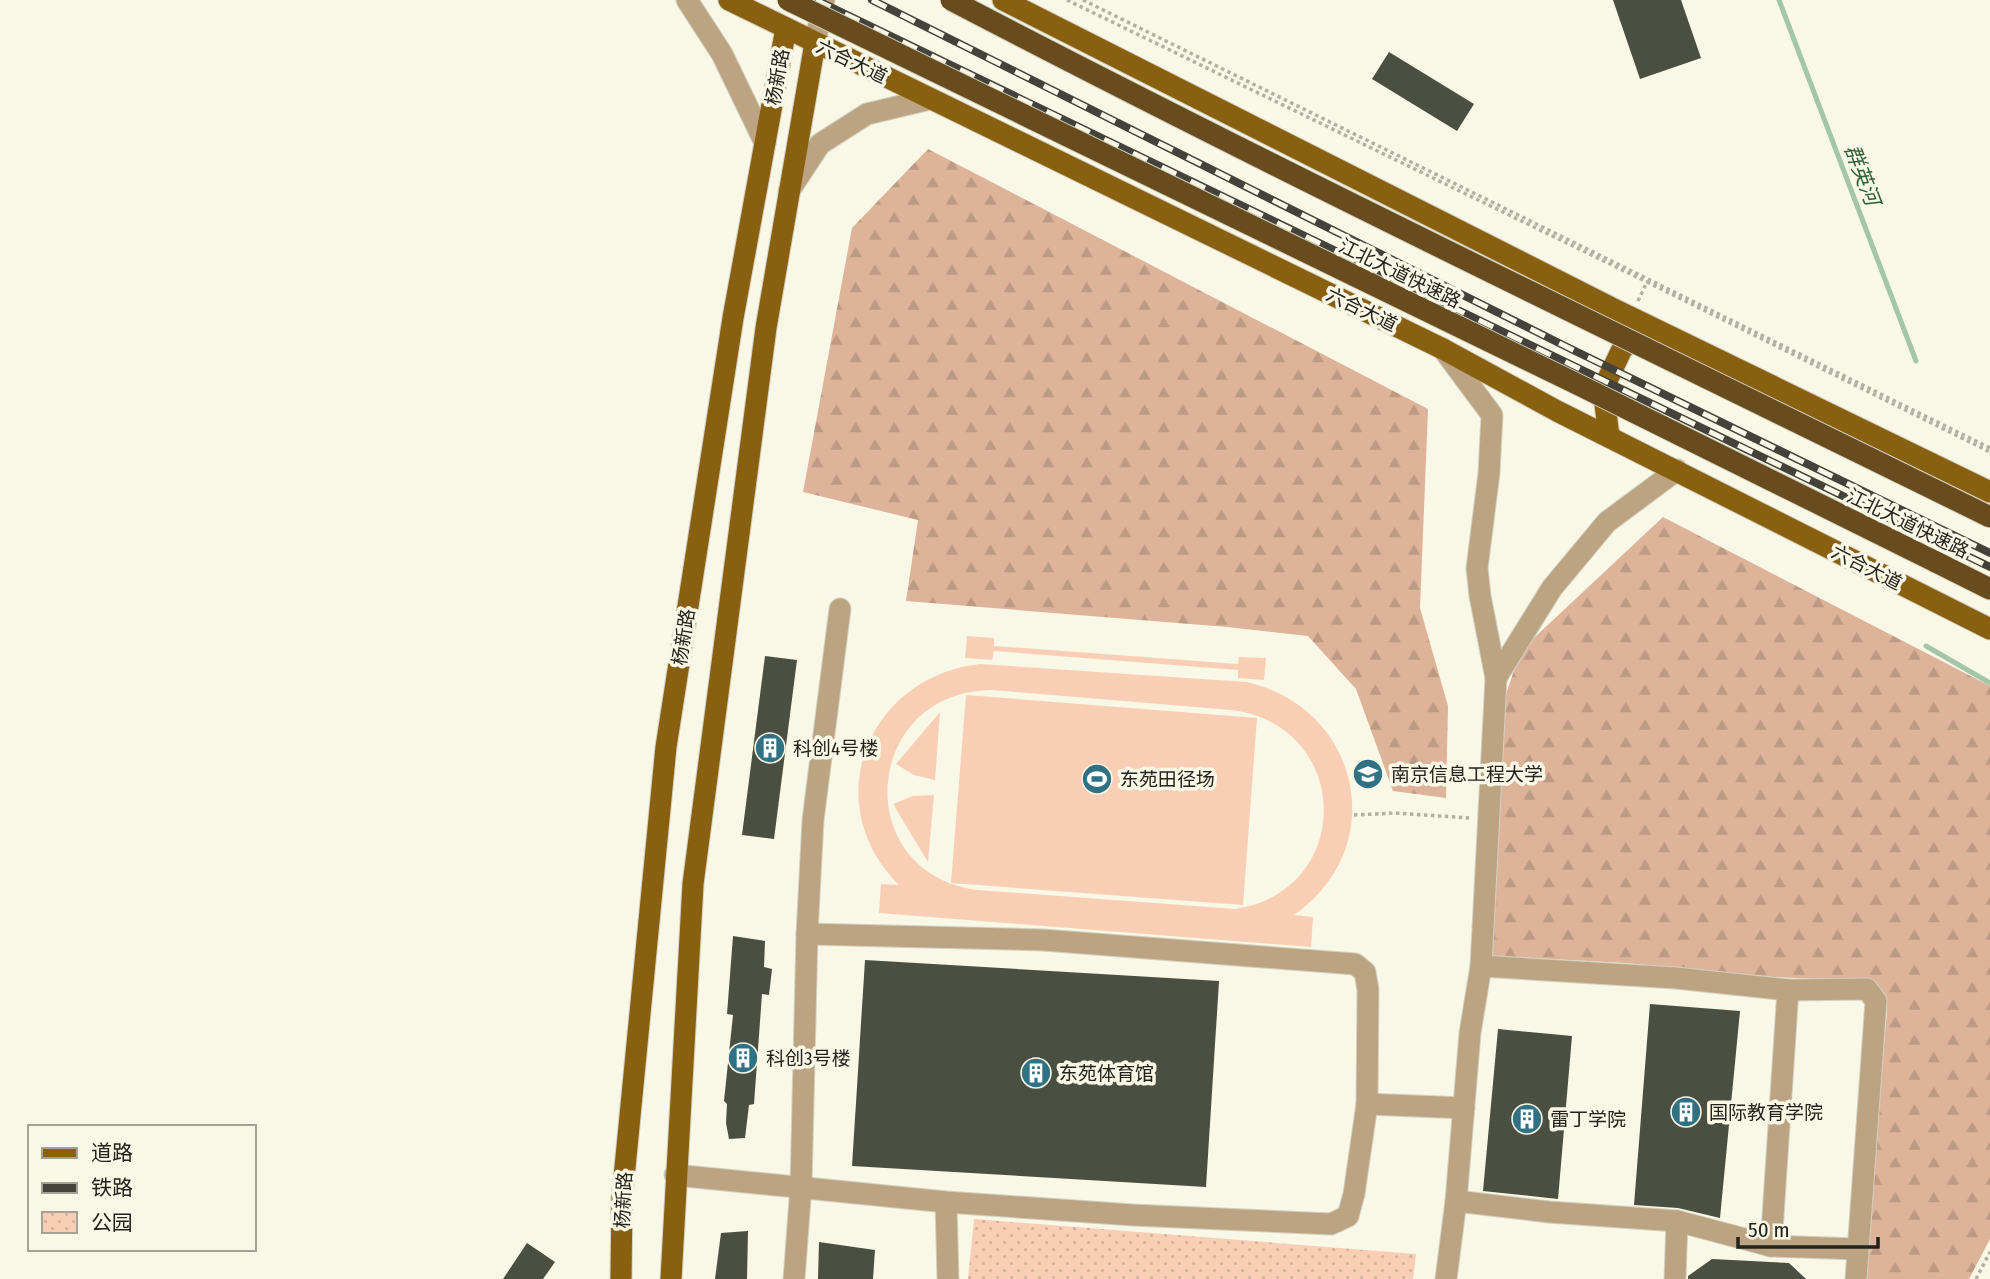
<svg xmlns="http://www.w3.org/2000/svg" width="1990" height="1279" font-family="'Fira Sans Condensed','Noto Sans SC',sans-serif">
	<style>
		.grass { fill: #f8cfb5; fill-rule: evenodd }
		.forest { fill: url(#forest-firs) }
		.park { fill: url(#park-dots) }
		.lines { fill: none; stroke-linecap: round; stroke-linejoin: round }
		.stream { stroke: #a3c7a6; stroke-width: 5 }
		.building { fill: #4a4f42 }
		.minor-casing { stroke: #d2d1c1; stroke-width: 23 }
		.major-casing { stroke: #d2d1c1; stroke-width: 23 }
		.highway-casing { stroke: #d2d1c1; stroke-width: 23 }
		.path { stroke: #b2b0a2; stroke-width: 3.5; stroke-dasharray: 3.5 3.5; stroke-linecap: butt }
		.minor { stroke: #bca482; stroke-width: 21 }
		.major { stroke: #895f10; stroke-width: 21 }
		.highway { stroke: #684c1e; stroke-width: 21 }
		.rail-casing { stroke: #44433b; stroke-width: 8 }
		.rail { stroke: #f9f7e5; stroke-width: 5; stroke-dasharray: 16; stroke-linecap: butt }
		.highway-bridge-casing { stroke: #d2d1c1; stroke-width: 23; stroke-linecap: butt }
		.highway-bridge { stroke: #684c1e; stroke-width: 21 }
		.labels { text-anchor: middle; stroke-width: 7; stroke-linejoin: round; paint-order: stroke }
		.street-label { font-size: 19px; fill: #23221c; stroke: #f9f7e5 }
		.poi-label { font-size: 19px; fill: #23221c; stroke: #f9f7e5; text-anchor: start }
		.water-label { font-size: 21px; font-style: italic; fill: #2d6237; stroke: #f9f7e5 }
	</style>
	<defs>
		<pattern id="forest-firs" width="22" height="20" patternUnits="userSpaceOnUse" patternTransform="scale(1.75)"><rect width="22" height="20" fill="#ddb399"/><path d="M5 1l3.5 6h-7zM16 11l3.5 6h-7z" fill="#bd9a83"/></pattern>
		<pattern id="park-dots" width="8" height="8" patternUnits="userSpaceOnUse" patternTransform="scale(1.75)"><rect width="8" height="8" fill="#f8cfb5"/><path d="M2 2h.1M6 6h.1" fill="none" stroke="#d4b19b" stroke-width="1.8" stroke-linecap="round"/></pattern>
	</defs>
	<rect width="100%" height="100%" fill="#f9f7e5"/>
	<g class="grass">
		<polygon points="967,636 994,638 994,646 1238,664 1239,657 1266,658 1264,680 1238,678 1238,670 994,651 992,660 965,658"/>
		<path d="M980,664L1247,682C1361,709 1391,847 1294,915L1313,917L1311,947L879,913L881,884L899,885C817,803 867,677 980,664ZM992,690L1231,710C1352,724 1356,891 1235,909L977,890C849,873 862,691 992,690Z"/>
		<polygon points="966,695 1257,718 1243,905 951,883"/>
		<polygon points="940,712 935,780 914,775 896,764"/>
		<polygon points="934,795 928,862 893,804 913,796"/>
	</g>
	<g class="forest">
		<polygon points="928,149 1428,409 1420,608 1448,706 1446,798 1393,791 1356,689 1308,636 1227,627 906,601 918,520 803,492 852,228"/>
		<polygon points="1663,517 1990,686 1990,1239 1969,1279 1863,1279 1887,1011 1871,981 1773,977 1625,963 1475,955 1491,738 1521,650"/>
	</g>
	<polygon class="park" points="974,1219 1416,1254 1413,1279 968,1279"/>
	<g class="lines">
		<g class="stream">
			<polyline points="1779,0 1916,361"/>
			<polyline points="1926,646 1990,683"/>
		</g>
	</g>
	<g class="building">
		<polygon points="1613,0 1681,0 1701,58 1640,79"/>
		<polygon points="1389,52 1474,104 1457,131 1372,79"/>
		<polygon points="765,656 797,660 774,839 742,835"/>
		<polygon points="733,936 765,941 764,967 772,969 769,995 762,994 754,1104 749,1105 745,1138 729,1139 726,1123 727,1104 724,1101 733,1015 727,1014"/>
		<polygon points="865,960 1219,981 1206,1187 852,1166"/>
		<polygon points="1650,1004 1740,1011 1720,1218 1678,1208 1634,1205"/>
		<polygon points="1498,1029 1572,1036 1558,1199 1483,1191"/>
		<polygon points="748,1231 747,1279 715,1279 721,1233"/>
		<polygon points="819,1242 875,1250 873,1279 818,1279"/>
		<polygon points="527,1243 555,1262 543,1279 503,1279"/>
		<polygon points="1712,1259 1789,1263 1806,1279 1688,1279 1688,1276"/>
	</g>
	<g class="lines">
		<g class="minor-casing">
			<g id="minor">
				<polyline points="687,0 722,54 765,143"/>
				<polyline points="815,43 824,0"/>
				<polyline points="789,191 820,144 867,114 930,99"/>
				<polyline points="1443,349 1492,415 1489,473 1477,568 1480,596 1496,678 1481,966 1470,1033 1456,1201 1446,1279"/>
				<polyline points="1496,678 1552,588 1607,522 1677,470"/>
				<polyline points="807,934 1043,940 1355,964 1365,972 1368,990 1367,1104 1464,1108"/>
				<polyline points="1481,966 1676,978 1788,990 1867,989 1876,1001 1856,1279"/>
				<polyline points="675,1175 946,1202 1133,1215 1331,1224 1348,1216 1354,1194 1367,1104"/>
				<polyline points="1456,1201 1549,1212 1677,1221 1771,1246 1857,1249"/>
				<polyline points="946,1202 948,1279"/>
				<polyline points="1771,1246 1788,990"/>
				<polyline points="794,1279 801,1186 807,934 813,820 840,609"/>
				<polyline points="1675,1279 1677,1221"/>
			</g>
		</g>
		<g class="major-casing">
			<g id="major">
				<polyline points="729,0 1443,349 1557,411 1990,629"/>
				<polyline points="1003,0 1614,309 1990,492"/>
				<polyline points="1609,436 1603,389 1623,347 1648,336"/>
				<polyline points="621,1279 622,1198 666,747 733,318 786,28"/>
				<polyline points="671,1279 693,884 766,328 815,43"/>
			</g>
		</g>
		<g class="highway-casing">
			<polyline id="highway" points="1936,562 1990,589"/>
		</g>
		<g class="path">
			<polyline points="1067,0 1647,282"/>
			<polyline points="1083,0 1990,448"/>
			<polyline points="1638,301 1647,282 1990,452"/>
			<polyline points="1354,815 1395,813 1469,818"/>
			<polyline points="1976,1279 1990,1252"/>
		</g>
		<use href="#minor" class="minor"/>
		<use href="#major" class="major"/>
		<use href="#highway" class="highway"/>
		<g class="rail-casing">
			<g id="rail">
				<polyline points="816,0 1990,567"/>
				<polyline points="872,0 1567,347 1990,553"/>
			</g>
		</g>
		<use href="#rail" class="rail"/>
		<g class="highway-bridge-casing">
			<g id="highway-bridge">
				<polyline points="788,0 1579,385 1936,562"/>
				<path d="M951,0C1294,179 1643,346 1990,517"/>
			</g>
		</g>
		<use href="#highway-bridge" class="highway-bridge"/>
	</g>
	<defs>
		<g id="building-disc" transform="scale(1.575)"><circle r="9.5" fill="#307284" stroke="#f9f7e5"/><path d="M-4-6H4V6H1V3H-1V6H-4ZM-2.5-4.3h1.7v1.8h-1.7ZM.8-4.3h1.7v1.8H.8ZM-2.5-1h1.7V.8h-1.7ZM.8-1h1.7V.8H.8Z" fill="#fff"/></g>
		<g id="university-disc" transform="scale(1.575)"><circle r="9.5" fill="#307284" stroke="#f9f7e5"/><path d="M0-5L7-2L0 1L-7-2ZM-4 1L0 2.5L4 1V4Q0 6-4 4Z" fill="#fff"/></g>
		<g id="stadium-disc" transform="scale(1.575)"><circle r="9.5" fill="#307284" stroke="#f9f7e5"/><path d="M0-5a6.5 5 0 1 0 0 10a6.5 5 0 1 0 0-10ZM-3.5-1.8h7v3.6h-7Z" fill="#fff"/></g>
	</defs>
	<g fill-rule="evenodd">
		<use href="#building-disc" x="770" y="748"/>
		<use href="#university-disc" x="1368" y="774"/>
		<use href="#stadium-disc" x="1097" y="779"/>
		<use href="#building-disc" x="743" y="1058"/>
		<use href="#building-disc" x="1036" y="1073"/>
		<use href="#building-disc" x="1686" y="1112"/>
		<use href="#building-disc" x="1527" y="1119"/>
	</g>
	<g class="labels">
		<g class="street-label">
			<text transform="translate(852 61) rotate(26)" y="7">六合大道</text>
			<text transform="translate(777 77) rotate(-80)" y="7">杨新路</text>
			<text transform="translate(1400 273) rotate(26)" y="7">江北大道快速路</text>
			<text transform="translate(1362 309) rotate(26)" y="7">六合大道</text>
			<text transform="translate(1908 523) rotate(26)" y="7">江北大道快速路</text>
			<text transform="translate(1867 567) rotate(27)" y="7">六合大道</text>
			<text transform="translate(683 637) rotate(-81)" y="7">杨新路</text>
			<text transform="translate(623 1200) rotate(-87)" y="7">杨新路</text>
		</g>
		<g class="poi-label">
			<text x="793" y="755">科创4号楼</text>
			<text x="1391" y="781">南京信息工程大学</text>
			<text x="1120" y="786">东苑田径场</text>
			<text x="766" y="1065">科创3号楼</text>
			<text x="1059" y="1080">东苑体育馆</text>
			<text x="1709" y="1119">国际教育学院</text>
			<text x="1550" y="1126">雷丁学院</text>
		</g>
		<g class="water-label">
			<text transform="translate(1862 175) rotate(69)" y="7">群英河</text>
		</g>
	</g>
	<rect x="28" y="1125" width="228" height="126" fill="#f9f7e5" stroke="#a3a295" stroke-width="2"/>
	<rect x="42" y="1148" width="35" height="10" fill="#895f10" stroke="#a3a295" stroke-width="2"/>
	<text x="91" y="1160" font-size="21" fill="#23221c">道路</text>
	<rect x="42" y="1183" width="35" height="10" fill="#44433b" stroke="#a3a295" stroke-width="2"/>
	<text x="91" y="1195" font-size="21" fill="#23221c">铁路</text>
	<rect x="42" y="1212" width="35" height="21" fill="url(#park-dots)" stroke="#a3a295" stroke-width="2"/>
	<text x="91" y="1230" font-size="21" fill="#23221c">公园</text>
	<path d="M1738 1237v10h140v-10" fill="none" stroke="#23221c" stroke-width="3.5"/>
	<text x="1748" y="1237" font-size="21" fill="#23221c" stroke="#f9f7e5" stroke-width="5" paint-order="stroke">50 m</text>
</svg>
